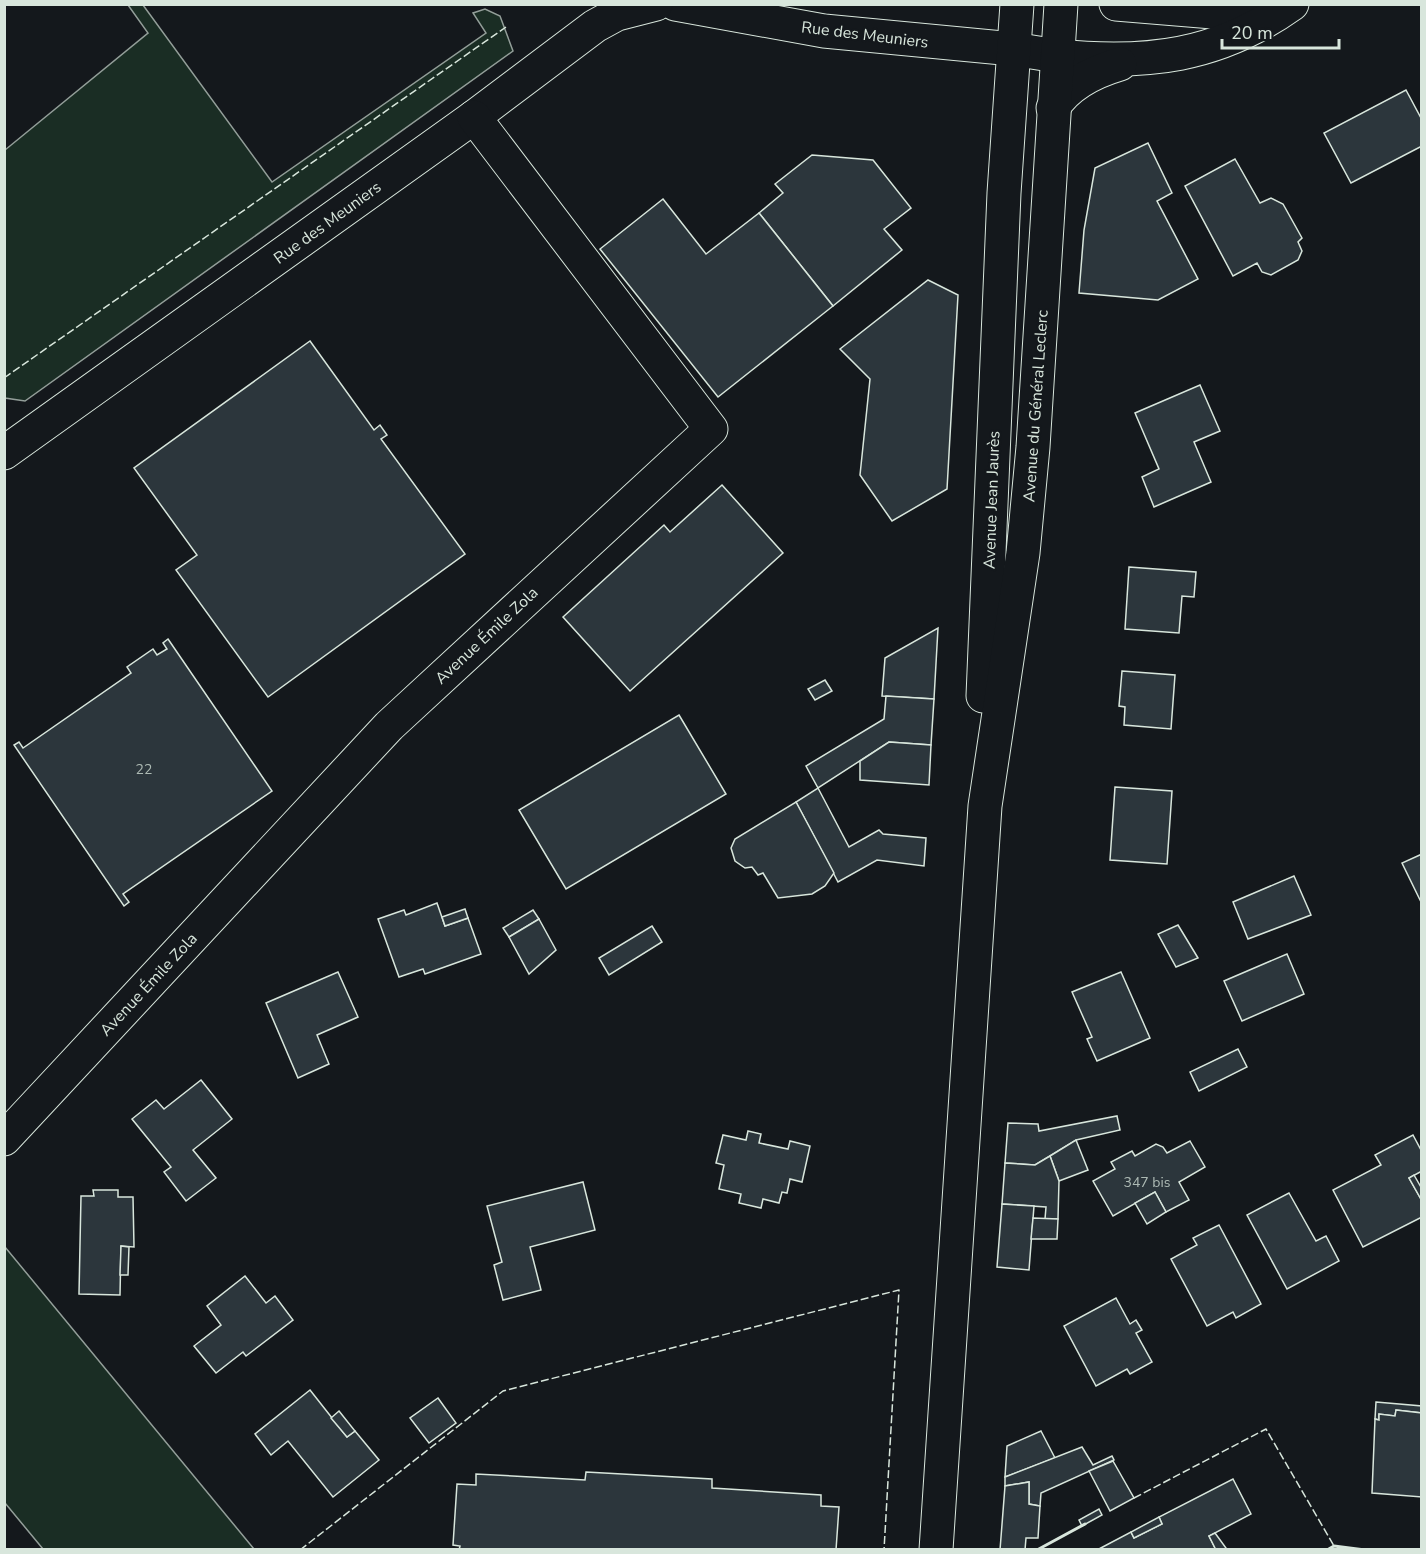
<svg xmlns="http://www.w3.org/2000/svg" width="1426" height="1554" font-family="'Nunito Sans',sans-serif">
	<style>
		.green { fill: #1a2d24; stroke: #939e99; stroke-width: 1.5 }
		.building { fill: #2c363c; stroke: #d8e6dc; stroke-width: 1.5 }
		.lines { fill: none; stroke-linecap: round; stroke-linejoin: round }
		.minor-casing { stroke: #d8e6dc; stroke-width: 35 }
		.tertiary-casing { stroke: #d8e6dc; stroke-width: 35 }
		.secondary-casing { stroke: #d8e6dc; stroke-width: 35 }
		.minor { stroke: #14181c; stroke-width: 33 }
		.tertiary { stroke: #14181c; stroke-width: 33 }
		.secondary { stroke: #14181c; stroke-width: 33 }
		.fence { stroke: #d8e6dc; stroke-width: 1.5; stroke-dasharray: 8 3; stroke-linecap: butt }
		.wall { stroke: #d8e6dc; stroke-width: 3 }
		.labels { text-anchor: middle; stroke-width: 4.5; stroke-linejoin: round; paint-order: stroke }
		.number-label { font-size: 14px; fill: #adbab4 }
		.street-label { font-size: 16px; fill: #d8e6dc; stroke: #14181c }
	</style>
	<rect width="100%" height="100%" fill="#14181c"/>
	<g class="green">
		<polygon points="128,5 143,5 272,182 486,33 473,13 485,9 500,16 513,51 25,401 5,398 5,150 148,33"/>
		<polygon points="4,1247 5,1247 254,1549 43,1549 5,1503"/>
	</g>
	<g class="building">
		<polygon points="1406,90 1422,120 1422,146 1351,183 1324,133"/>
		<polygon points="1148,143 1172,193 1157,201 1198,279 1158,300 1079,293 1084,230 1095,168"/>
		<polygon points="812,155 873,160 911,208 884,229 902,250 833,306 759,213 783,193 775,184"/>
		<polygon points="1235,159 1260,203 1271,198 1283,204 1302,238 1298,242 1302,251 1298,260 1271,275 1262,272 1257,263 1233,276 1185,186"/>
		<polygon points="663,199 706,254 759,213 833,306 718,397 600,249"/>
		<polygon points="928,280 958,295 947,489 892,521 860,475 870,379 840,349"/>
		<polygon points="310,341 374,430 380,425 387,435 381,439 465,554 268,697 176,570 197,555 134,468"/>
		<polygon points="1200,385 1220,431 1194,442 1211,482 1154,507 1142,477 1159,469 1135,413"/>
		<polygon points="722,485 783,553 630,691 563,617 664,525 670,532"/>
		<polygon points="1129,567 1196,572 1194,597 1182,596 1179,633 1125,629"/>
		<polygon points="938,628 934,699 882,696 885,658"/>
		<polygon points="168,639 272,791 123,894 129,902 124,906 14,745 19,742 23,748 131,673 127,667 153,649 157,655 167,649 163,643"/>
		<polygon points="1122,671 1175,675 1171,729 1124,725 1125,707 1119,706"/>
		<polygon points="825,680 832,691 815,700 808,689"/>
		<polygon points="886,696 934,699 931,745 889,742 818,788 806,766 884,719"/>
		<polygon points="679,715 726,794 566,889 519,810"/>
		<polygon points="889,742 931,745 929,785 860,780 860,761"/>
		<polygon points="1115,787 1172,791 1167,864 1110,860"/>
		<polygon points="818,788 849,847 879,830 883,834 926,838 924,866 877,860 838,882 796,802"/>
		<polygon points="796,802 834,873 825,886 812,894 778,898 763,873 758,875 752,867 745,868 735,861 731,848 735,839"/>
		<polygon points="1422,854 1422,904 1402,863"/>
		<polygon points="1294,876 1311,915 1248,939 1233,902"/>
		<polygon points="437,903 445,926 468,918 481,954 425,974 423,969 399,977 378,919 404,910 406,915"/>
		<polygon points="465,909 468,918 445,926 442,917"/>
		<polygon points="533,910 539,919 509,937 503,928"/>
		<polygon points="539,919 556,950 529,974 509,937"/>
		<polygon points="1178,925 1198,958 1176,967 1158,934"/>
		<polygon points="652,926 662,942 609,975 599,958"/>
		<polygon points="1287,954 1304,994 1242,1021 1224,981"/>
		<polygon points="338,972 358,1017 317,1035 329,1064 298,1078 266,1003"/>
		<polygon points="1121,972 1150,1038 1097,1061 1087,1039 1092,1037 1072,992"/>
		<polygon points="1238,1049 1247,1067 1199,1091 1190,1072"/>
		<polygon points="201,1080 232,1119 193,1150 216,1178 186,1201 164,1172 171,1167 132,1119 156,1100 164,1109"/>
		<polygon points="1117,1116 1120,1130 1076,1140 1035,1165 1005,1163 1008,1123 1038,1124 1039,1131"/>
		<polygon points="748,1131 761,1134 759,1143 788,1149 790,1141 810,1146 802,1182 790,1179 787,1193 782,1192 779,1203 763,1199 761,1208 739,1203 741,1194 719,1189 724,1165 716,1163 723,1135 746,1140"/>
		<polygon points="1413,1135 1422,1152 1422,1171 1409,1178 1422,1201 1422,1217 1363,1247 1333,1190 1381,1165 1375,1155"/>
		<polygon points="1076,1140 1088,1170 1059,1181 1050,1156"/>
		<polygon points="1190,1141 1205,1167 1179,1182 1189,1200 1166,1212 1155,1192 1113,1216 1093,1181 1115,1169 1111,1162 1132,1151 1135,1156 1156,1144 1163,1147 1167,1153"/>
		<polygon points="1050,1156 1059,1181 1058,1219 1045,1219 1046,1207 1002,1204 1005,1163 1035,1165"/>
		<polygon points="1414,1175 1422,1189 1422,1201 1409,1178"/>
		<polygon points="583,1182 595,1230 530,1247 541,1290 503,1300 494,1265 502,1262 487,1206"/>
		<polygon points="93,1190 118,1190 118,1197 133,1197 134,1247 121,1246 120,1295 79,1294 81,1196 94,1196"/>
		<polygon points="1155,1192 1166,1212 1147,1224 1135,1203"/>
		<polygon points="1289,1193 1316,1241 1326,1236 1339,1261 1287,1289 1247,1215"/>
		<polygon points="1002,1204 1034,1206 1029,1270 997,1267"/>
		<polygon points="1033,1218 1058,1219 1057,1239 1031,1239"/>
		<polygon points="1219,1225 1261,1304 1236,1318 1233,1312 1207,1326 1171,1259 1197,1245 1193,1238"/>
		<polygon points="121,1246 129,1247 128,1275 120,1275"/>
		<polygon points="245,1276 266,1303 275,1296 293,1320 246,1356 243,1352 216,1373 194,1346 221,1325 207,1306"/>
		<polygon points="1116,1298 1130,1324 1136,1320 1142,1330 1136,1333 1152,1362 1130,1374 1127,1369 1096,1386 1064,1326"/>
		<polygon points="310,1390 347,1437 355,1431 379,1460 333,1497 288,1441 271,1455 255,1434"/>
		<polygon points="438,1398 456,1423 429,1443 410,1418"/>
		<polygon points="1376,1402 1422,1406 1422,1413 1396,1410 1395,1416 1379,1414 1379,1420 1375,1419"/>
		<polygon points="1396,1410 1422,1413 1422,1497 1372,1493 1375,1419 1379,1420 1379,1414 1395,1416"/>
		<polygon points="339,1411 355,1431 347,1437 331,1418"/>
		<polygon points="1041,1431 1055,1458 1005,1477 1007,1446"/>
		<polygon points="1082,1447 1093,1465 1112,1456 1114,1460 1041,1493 1040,1506 1029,1504 1029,1482 1005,1486 1005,1477"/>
		<polygon points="1113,1461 1134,1498 1110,1511 1089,1471"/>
		<polygon points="586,1472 712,1479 712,1488 821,1495 821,1506 839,1507 836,1550 459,1550 460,1546 453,1545 457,1484 476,1485 476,1474 585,1480"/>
		<polygon points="1233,1479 1251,1514 1209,1536 1216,1550 1097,1550 1131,1532 1134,1538 1162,1524 1159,1517"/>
		<polygon points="1029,1482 1029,1504 1040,1506 1038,1538 1026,1538 1025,1550 1000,1550 1005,1486"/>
		<polygon points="1099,1509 1102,1515 1082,1526 1079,1520"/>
		<polygon points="1159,1517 1162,1524 1134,1538 1131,1532"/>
		<polygon points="1215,1533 1226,1548 1223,1550 1216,1550 1209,1536"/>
	</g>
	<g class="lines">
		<g class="minor-casing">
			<g id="minor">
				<polyline points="675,4 824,31 1013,49 1057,56"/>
				<polyline points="4,453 474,117 595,26 617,14 656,4"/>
				<polyline points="4,1139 389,726 711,429 474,117"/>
			</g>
		</g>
		<g class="tertiary-casing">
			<g id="tertiary">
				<polyline points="1116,4 1225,13 1268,4"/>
				<path d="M1057,56C1146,65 1218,57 1292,4"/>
				<path d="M1053,108C1068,84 1093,72 1120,64"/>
			</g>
		</g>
		<g class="secondary-casing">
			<g id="secondary">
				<polyline points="983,696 1004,193 1017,4"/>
				<polyline points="936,1550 985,806 1023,553 1033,447 1061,4"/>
			</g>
		</g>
		<use href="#minor" class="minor"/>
		<use href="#tertiary" class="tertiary"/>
		<use href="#secondary" class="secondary"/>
		<g class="fence">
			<polyline points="4,378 506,27"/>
			<polyline points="1134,1498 1266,1429 1334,1546"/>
			<polyline points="300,1550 503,1391 899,1290 884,1550"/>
		</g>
		<g class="wall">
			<polyline points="1037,1550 1085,1524"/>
			<polyline points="1327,1550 1334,1546 1365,1550"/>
		</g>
	</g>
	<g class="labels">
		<g class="number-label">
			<text x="144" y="774">22</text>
			<text x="1147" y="1187">347 bis</text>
		</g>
		<g class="street-label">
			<text transform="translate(865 34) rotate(7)" y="6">Rue des Meuniers</text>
			<text transform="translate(327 222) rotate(-36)" y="6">Rue des Meuniers</text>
			<text transform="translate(1035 406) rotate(-86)" y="6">Avenue du Général Leclerc</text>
			<text transform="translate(991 500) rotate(-88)" y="6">Avenue Jean Jaurès</text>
			<text transform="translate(486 635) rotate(-43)" y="6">Avenue Émile Zola</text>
			<text transform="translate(148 984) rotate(-47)" y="6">Avenue Émile Zola</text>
		</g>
	</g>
	<rect width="1426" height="1554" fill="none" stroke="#d8e6dc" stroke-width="12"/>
	<path d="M1222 39v9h117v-9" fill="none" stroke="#d8e6dc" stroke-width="3"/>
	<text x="1231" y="39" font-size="18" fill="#d8e6dc" stroke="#14181c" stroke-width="4.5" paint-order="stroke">20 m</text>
</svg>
